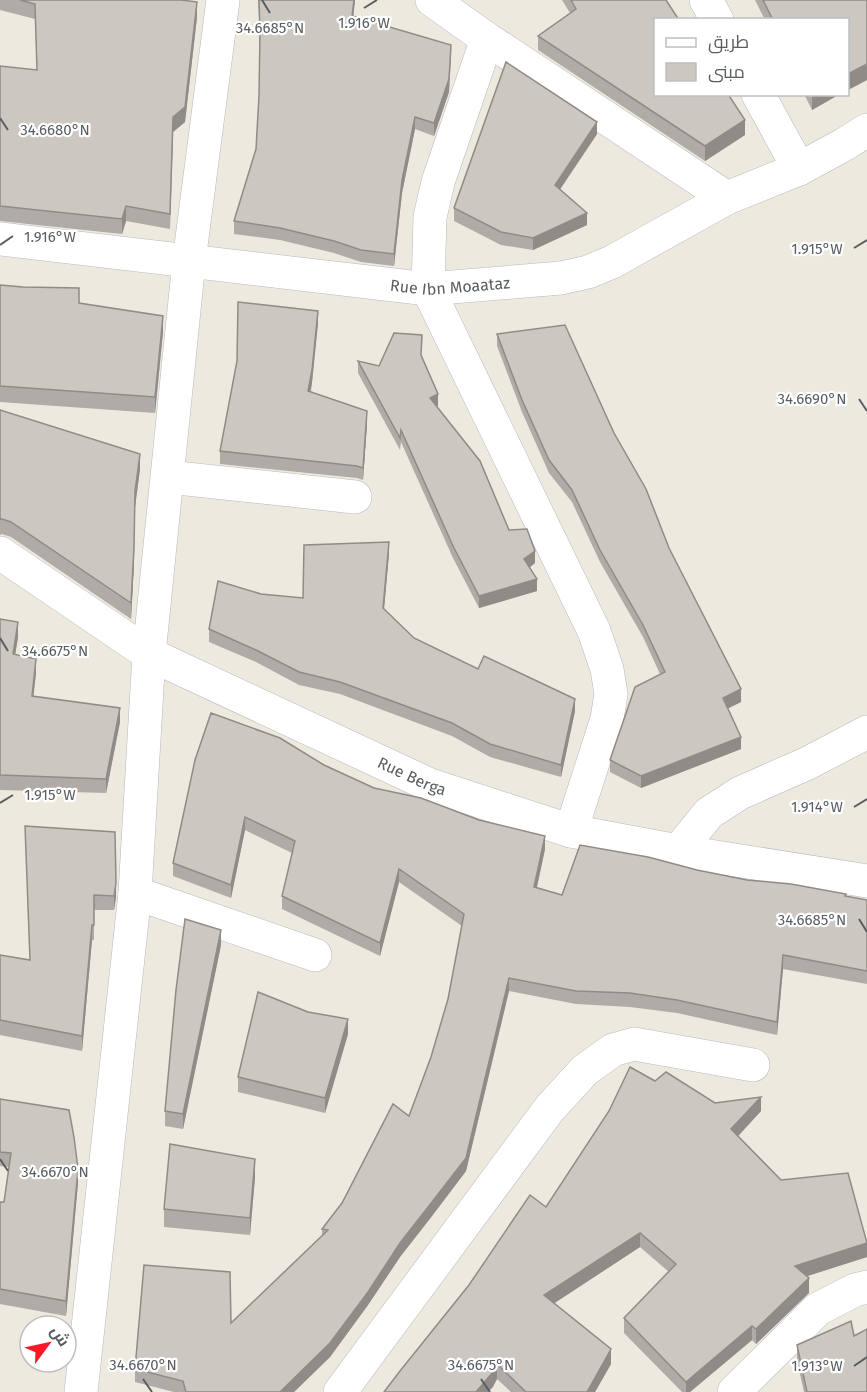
<svg xmlns="http://www.w3.org/2000/svg" width="867" height="1392" font-family="'Fira Sans',Cairo,sans-serif">
	<style>
		.lines { fill: none; stroke-linecap: round; stroke-linejoin: round }
		.minor-casing { stroke: #b5babe; stroke-width: 34 }
		.minor { stroke: #fff; stroke-width: 33 }
		.wall { fill: #b0aba6 }
		.shaded-wall { fill: #908b87 }
		.building { fill: #cdc7c1; stroke: #908b87; stroke-width: 1.5 }
		.ticks { fill: none; stroke: #585e62; stroke-width: 2 }
		.labels { text-anchor: middle; stroke-width: 4.5; stroke-linejoin: round; paint-order: stroke }
		.street-label { font-size: 16px; fill: #585e62; stroke: #fff }
		.ticks-label { font-size: 15px; text-anchor: middle; fill: #585e62; stroke: #fff; stroke-width: 4.5; stroke-linejoin: round; paint-order: stroke }
	</style>
	<rect width="100%" height="100%" fill="#ede9df"/>
	<g class="lines">
		<g class="minor-casing">
			<g id="minor">
				<polyline points="432,0 487,39 727,198"/>
				<polyline points="706,0 717,20"/>
				<polyline points="487,39 438,182 430,217 428,289 594,631 607,669 611,694 607,719 571,831"/>
				<polyline points="758,94 799,169"/>
				<path id="s1" d="M0,239L428,289L561,278L588,272L612,262L727,198L799,169L845,144L867,130"/>
				<polyline points="168,477 355,497"/>
				<path id="s2" d="M0,553L149,654L430,785L571,831L678,851L867,881"/>
				<polyline points="678,851 709,813 740,793 808,763 867,732"/>
				<polyline points="135,893 315,955"/>
				<polyline points="81,1392 135,893 149,654 189,261 223,0"/>
				<polyline points="340,1392 550,1108 585,1070 613,1050 634,1044 753,1065"/>
				<polyline points="734,1392 818,1309 855,1290 867,1287"/>
			</g>
		</g>
		<use href="#minor" class="minor"/>
	</g>
	<g class="wall">
		<polygon points="0,0 181,0 197,17 185,122 173,132 170,229 126,221 122,234 0,221 0,66 37,70 35,19 0,10"/>
		<polygon points="258,0 355,0 353,17 451,57 449,92 434,136 415,129 402,193 394,266 361,262 334,253 280,240 234,234 234,221 256,149 259,96 260,41"/>
		<polygon points="562,0 666,0 745,135 705,161 538,50 538,36 570,13"/>
		<polygon points="755,0 867,0 867,80 848,90 848,20 765,20"/>
		<polygon points="804,94 840,94 812,110"/>
		<polygon points="597,134 560,189 587,225 533,250 501,245 454,221 454,208"/>
		<polygon points="0,285 79,303 163,332 155,413 0,402"/>
		<polygon points="318,323 311,391 367,424 363,480 357,478 220,464 220,451"/>
		<polygon points="497,334 614,433 741,702 728,708 741,749 641,788 610,772 610,760 660,674 643,637 600,562 572,502 549,473 522,412 497,346"/>
		<polygon points="422,356 438,406 437,407 509,530 535,563 529,568 537,591 479,608 453,558 401,442 400,450 358,373 358,361 379,366"/>
		<polygon points="0,410 140,469 135,507 134,564 131,619 11,537 2,534 0,535"/>
		<polygon points="389,554 384,609 414,638 478,669 575,711 561,777 490,757 452,736 340,694 299,685 256,662 209,642 209,629 261,594 303,598"/>
		<polygon points="0,619 18,637 15,654 36,673 33,696 120,722 106,793 0,790"/>
		<polygon points="324,765 374,788 545,849 537,887 562,895 697,870 747,880 867,900 867,984 783,969 777,1035 677,1013 630,1007 576,1004 509,991 466,1171 432,1216 400,1257 368,1305 330,1357 294,1392 174,1392 135,1382 135,1369 231,1323 322,1236 322,1229 409,1116 431,1057 448,999 462,926 399,882 380,956 282,909 282,896 292,853 245,830 231,898 173,876 173,863"/>
		<polygon points="25,826 115,832 116,897 114,910 94,910 94,940 92,940 82,1051 0,1035 0,955 30,960"/>
		<polygon points="221,945 183,1129 165,1126 165,1111"/>
		<polygon points="348,1034 325,1113 238,1092 238,1077"/>
		<polygon points="655,1081 715,1103 761,1111 737,1136 781,1180 867,1257 807,1276 809,1293 756,1344 752,1340 690,1392 682,1392 624,1333 624,1318 669,1272 640,1247 554,1303 611,1364 595,1392 511,1392 497,1379 488,1392 384,1392"/>
		<polygon points="0,1099 78,1183 66,1316 0,1304 0,1202 4,1202 9,1167 0,1166"/>
		<polygon points="255,1177 250,1235 164,1227 164,1209"/>
		<polygon points="854,1336 867,1392 804,1392 797,1361 797,1345"/>
	</g>
	<g class="shaded-wall">
		<polygon points="354,0 355,0 352,29 352,16"/>
		<polygon points="197,2 197,17 185,122 173,132 170,229 173,117"/>
		<polygon points="451,45 449,92 434,136 434,123"/>
		<polygon points="867,64 867,80 848,90 848,74"/>
		<polygon points="812,94 840,94 812,110"/>
		<polygon points="415,117 415,129 402,193 394,266 394,254 402,180"/>
		<polygon points="745,120 745,135 705,161 705,146"/>
		<polygon points="597,122 597,134 555,197 555,185"/>
		<polygon points="126,206 126,221 122,234 122,219"/>
		<polygon points="587,213 587,225 533,250 533,238"/>
		<polygon points="318,311 318,323 312,383 308,403 308,391"/>
		<polygon points="163,316 163,332 155,413 155,397"/>
		<polygon points="438,394 438,406 430,411 430,398"/>
		<polygon points="367,411 367,424 363,480 363,468"/>
		<polygon points="140,454 140,469 135,507 135,491"/>
		<polygon points="389,542 389,554 383,620 383,608"/>
		<polygon points="134,548 134,564 131,619 131,603"/>
		<polygon points="535,551 535,563 524,572 524,559"/>
		<polygon points="537,579 537,591 479,608 479,596"/>
		<polygon points="18,622 18,637 13,669 13,654"/>
		<polygon points="36,659 36,673 32,710 32,696"/>
		<polygon points="741,689 741,702 723,711 723,698"/>
		<polygon points="575,699 575,711 561,777 561,765"/>
		<polygon points="120,708 120,722 106,793 106,779"/>
		<polygon points="741,737 741,749 641,788 641,776"/>
		<polygon points="245,817 245,830 231,898 231,885"/>
		<polygon points="545,836 545,849 534,900 534,887"/>
		<polygon points="399,869 399,882 380,956 380,943"/>
		<polygon points="116,883 116,897 114,910 114,896"/>
		<polygon points="92,925 92,940 82,1051 82,1036"/>
		<polygon points="221,930 221,945 183,1129 183,1114"/>
		<polygon points="783,955 783,969 777,1035 777,1022"/>
		<polygon points="509,978 509,991 466,1171 432,1216 400,1257 368,1305 330,1357 294,1392 280,1392"/>
		<polygon points="348,1019 348,1034 325,1113 325,1098"/>
		<polygon points="761,1097 761,1111 731,1144 731,1129"/>
		<polygon points="255,1159 255,1177 250,1235 250,1218"/>
		<polygon points="78,1169 78,1183 66,1316 66,1301"/>
		<polygon points="640,1233 640,1247 544,1310 544,1295"/>
		<polygon points="867,1243 867,1257 795,1280 795,1266"/>
		<polygon points="809,1278 809,1293 756,1344 756,1329"/>
		<polygon points="752,1326 752,1340 690,1392 686,1392 686,1382"/>
		<polygon points="611,1349 611,1364 595,1392 587,1392"/>
		<polygon points="497,1364 497,1379 493,1387 488,1392 476,1392"/>
	</g>
	<g class="building">
		<polygon points="20,0 181,0 197,2 185,107 173,117 170,214 126,206 122,219 0,206 0,66 37,70 35,4"/>
		<polygon points="259,0 354,0 352,16 451,45 449,79 434,123 415,117 402,180 394,254 361,250 334,241 280,228 234,221 256,149 259,96 260,31"/>
		<polygon points="571,0 666,0 679,20 656,20 656,94 728,94 745,120 705,146 538,36 576,9"/>
		<polygon points="763,0 867,0 867,64 848,74 848,20 773,20"/>
		<polygon points="506,62 597,122 555,185 587,213 533,238 501,232 454,208"/>
		<polygon points="0,285 23,287 79,288 79,303 163,316 155,397 0,386"/>
		<polygon points="238,302 318,311 312,370 308,391 367,411 363,468 357,466 220,451 237,361"/>
		<polygon points="565,325 614,433 646,489 669,548 741,689 723,698 741,737 641,776 610,760 635,687 665,672 643,625 600,550 572,490 549,460 522,400 497,334"/>
		<polygon points="394,333 422,335 421,355 438,394 430,398 480,461 509,530 527,529 535,551 524,559 537,579 479,596 453,546 401,430 400,438 358,361 379,366"/>
		<polygon points="0,410 140,454 135,491 134,548 131,603 11,522 2,519 0,519"/>
		<polygon points="389,542 383,608 414,638 478,669 484,656 575,699 561,765 490,744 452,723 340,682 299,672 256,650 209,629 218,581 261,594 303,598 304,545"/>
		<polygon points="0,619 18,622 13,654 36,659 32,696 120,708 106,779 0,775"/>
		<polygon points="211,713 280,738 324,765 374,788 421,798 479,820 545,836 534,887 562,895 580,845 648,857 697,870 747,880 791,884 846,894 845,896 867,900 867,971 783,955 777,1022 677,1000 630,993 576,991 509,978 466,1158 432,1202 400,1243 368,1292 330,1343 280,1392 186,1392 183,1381 135,1369 144,1265 230,1272 231,1323 328,1230 322,1229 342,1203 393,1104 409,1116 431,1057 448,999 464,914 399,869 380,943 282,896 295,841 245,817 231,885 173,863 195,760"/>
		<polygon points="25,826 115,832 116,883 114,896 94,895 94,925 92,925 82,1036 0,1020 0,955 30,960"/>
		<polygon points="185,919 221,930 183,1114 165,1111 176,990"/>
		<polygon points="258,992 308,1012 348,1019 325,1098 238,1077"/>
		<polygon points="630,1067 655,1081 666,1072 715,1103 761,1097 731,1129 781,1180 848,1173 867,1243 795,1266 809,1278 756,1329 752,1326 686,1382 624,1318 676,1264 640,1233 544,1295 611,1349 587,1392 526,1392 497,1364 493,1372 476,1392 384,1392 400,1371 469,1285 530,1195 546,1207 609,1111"/>
		<polygon points="0,1099 69,1110 74,1137 78,1169 66,1301 0,1289 0,1202 4,1202 11,1153 0,1152"/>
		<polygon points="170,1144 255,1159 250,1218 164,1209"/>
		<polygon points="851,1321 854,1336 867,1329 867,1392 807,1392 797,1345"/>
	</g>
	<path class="ticks" d="M262,0L270,13M364,8L377,0M0,118L8,130M0,245L13,236M854,248L867,240M859,399L867,411M0,638L8,651M0,803L13,795M854,807L867,799M859,919L867,932M0,1159L8,1171M854,1366L867,1357M143,1379L152,1392M481,1379L490,1392"/>
	<g class="labels">
		<g class="street-label">
			<text dy="6" stroke="none"><textPath href="#s1" startOffset="453">Rue Ibn Moaataz</textPath></text>
			<text dy="6" stroke="none"><textPath href="#s2" startOffset="470">Rue Berga</textPath></text>
		</g>
	</g>
	<g class="ticks-label">
		<text x="364" y="28">1.916°W</text>
		<text x="270" y="33">34.6685°N</text>
		<text x="55" y="135">34.6680°N</text>
		<text x="50" y="242">1.916°W</text>
		<text x="817" y="254">1.915°W</text>
		<text x="812" y="404">34.6690°N</text>
		<text x="55" y="656">34.6675°N</text>
		<text x="50" y="800">1.915°W</text>
		<text x="817" y="812">1.914°W</text>
		<text x="812" y="925">34.6685°N</text>
		<text x="55" y="1177">34.6670°N</text>
		<text x="143" y="1370">34.6670°N</text>
		<text x="481" y="1370">34.6675°N</text>
		<text x="817" y="1371">1.913°W</text>
	</g>
	<rect x="654" y="18" width="195" height="78" fill="#ffffff" stroke="#bcbfc0" stroke-width="1.5"/>
	<rect x="666" y="38" width="30" height="9" fill="#ffffff" stroke="#bcbfc0" stroke-width="1.5"/>
	<text x="708" y="48" font-size="18" fill="#585e62">طريق</text>
	<rect x="666" y="63" width="30" height="18" fill="#cdc7c1" stroke="#bcbfc0" stroke-width="1.5"/>
	<text x="708" y="78" font-size="18" fill="#585e62">مبنى</text>
	<g transform="translate(48 1344) rotate(57)"><circle r="28" fill="#ffffff" stroke="#bcbfc0" stroke-width="1.5"/>
	<path d="M0-4.5L10 22L0 15L-10 22Z" fill="#fa1925"/>
	<text y="-9" font-size="16" font-weight="bold" text-anchor="middle" fill="#585e62">ش</text>
	</g>
</svg>
